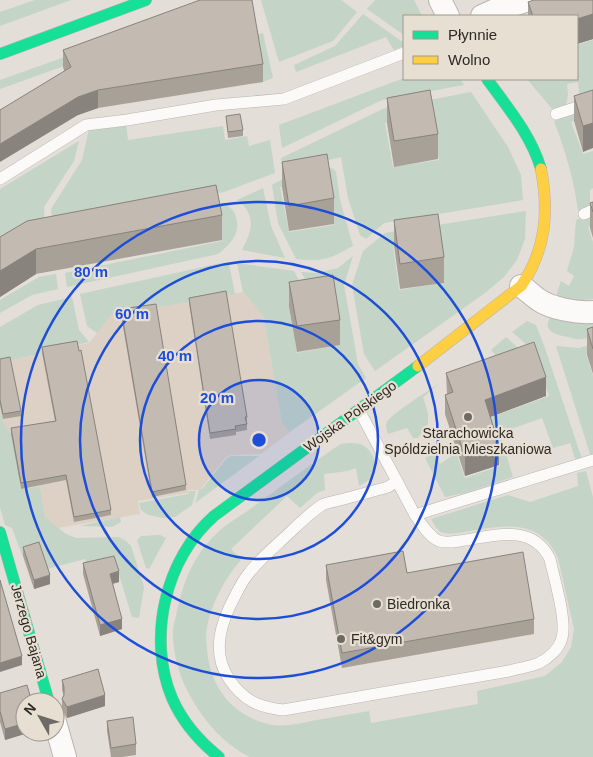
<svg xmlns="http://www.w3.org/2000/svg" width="593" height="757" font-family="Arial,sans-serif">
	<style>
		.industrial { fill: #ddd1c5 }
		.green { fill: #c4d4c6 }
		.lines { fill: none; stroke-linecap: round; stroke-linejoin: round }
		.lane-casing { stroke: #b9b5b0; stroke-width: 12 }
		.street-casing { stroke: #b9b5b0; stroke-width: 24 }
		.fast-casing { stroke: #b9b5b0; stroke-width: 12 }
		.slow-casing { stroke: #b9b5b0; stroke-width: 12 }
		.lane { stroke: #fbfaf9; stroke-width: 11 }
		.street { stroke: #fbfaf9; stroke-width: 22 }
		.fast { stroke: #16e098; stroke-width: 11 }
		.slow { stroke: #ffcf43; stroke-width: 11 }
		.wall { fill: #a8a198 }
		.shaded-wall { fill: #88837c }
		.building { fill: #c3bbb1; stroke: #88837c }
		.ring { fill: none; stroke: #1d4ed8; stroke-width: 2.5 }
		.poi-dot { fill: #6d6964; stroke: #e8dfd3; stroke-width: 2 }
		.labels { text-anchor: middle; stroke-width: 4.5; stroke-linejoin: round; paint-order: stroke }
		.street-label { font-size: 14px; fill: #2d2a25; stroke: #e8dfd3 }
		.poi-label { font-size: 14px; fill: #2d2a25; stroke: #e8dfd3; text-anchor: start }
		.centre { fill: #1d4ed8; stroke: #e8dfd3; stroke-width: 2.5 }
		.ring-label { font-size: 15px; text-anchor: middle; font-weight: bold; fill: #1d4ed8; stroke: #e8dfd3; stroke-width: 4.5; stroke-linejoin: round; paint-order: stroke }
	</style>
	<rect width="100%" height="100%" fill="#e3ded8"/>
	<polygon class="industrial" points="243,292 263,315 282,423 290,432 261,454 231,455 225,458 200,490 188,490 188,493 138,501 140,514 58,528 45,517 40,487 20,489 12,435 3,422 0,409 0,363 89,343 111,315"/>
	<g class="green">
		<polygon points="35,0 71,0 0,26 0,12"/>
		<polygon points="261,0 341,0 357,12 333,41 279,62"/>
		<polygon points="375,0 414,0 422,16 404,16 404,35 367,9"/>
		<polygon points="363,14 404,43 404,46 394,50 386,37 296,72 294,65 335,46"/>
		<polygon points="263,33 273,78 263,82 255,35"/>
		<polygon points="593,40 593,96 580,101 578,82 567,84 568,95 566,105 553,110 527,79 577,79 577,45"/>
		<polygon points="76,53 78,61 0,89 0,80"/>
		<polygon points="404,78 460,79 464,85 382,100 282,148 279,125"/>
		<polygon points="471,92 508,147 521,175 523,200 384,223 366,239 360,235 348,198 341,157 284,171 281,158 385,108 402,105 405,120 385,123 393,167 439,160 431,115 409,104"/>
		<path d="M590,107L592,114L571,122L583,154L593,151V188L590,190V205L578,211C574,179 565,150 554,121Z"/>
		<polygon points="126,123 128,140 223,126 225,140 247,136 249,146 270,140 275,173 224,192 53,226 51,209 82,160 89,129"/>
		<polygon points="79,141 74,161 44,207 45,227 0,245 0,189"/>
		<path d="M332,168L336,172L340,200L353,246C330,259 323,262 296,259L278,223L272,185L281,180L299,175L300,184L280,187L289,232L334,225L328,179L307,173Z"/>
		<path d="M263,188L271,226L285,258L242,250C248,238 255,225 248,212C246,207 241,203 237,200Z"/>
		<path d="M225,203C228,206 232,209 234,212C243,231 232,243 218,254L67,287L65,273L222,241L215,204Z"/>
		<polygon points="526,211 525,239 517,260 504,277 485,293 375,371 364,354 352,285 363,251 385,233 411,228 413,242 393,245 399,290 444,283 438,238 419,228"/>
		<polygon points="593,214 593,225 588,227 593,242 593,299 572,301 556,296 561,281 569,286 574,276 567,271 574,247 576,220"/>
		<polygon points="353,256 344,285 358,364 366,378 290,432 282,423 263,315 243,292 237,263 294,271 306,293 309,304 289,307 297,353 340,345 332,301 312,291 301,272 317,273 338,268"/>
		<polygon points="221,263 229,264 235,294 111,315 97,333 87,326 80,294"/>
		<polygon points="56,274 58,289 32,295 0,313 0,300 39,277"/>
		<polygon points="72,297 79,330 89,342 0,363 0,327 38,305"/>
		<path d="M552,315L593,321V336C589,337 585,339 581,339C577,340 572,338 568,337C555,335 540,330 552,315Z"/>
		<polygon points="527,321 536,325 545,348 582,459 576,461 570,443 553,448 542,418 500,433 513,477 468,492 445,497 425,458 435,453 440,464 456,453 465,478 500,466 486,419 549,396 535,355 527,345 512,332"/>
		<polygon points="506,337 527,356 504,365 491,350"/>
		<polygon points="593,344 593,352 586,354 593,376 593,457 591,457 556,346 579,348"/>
		<path d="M440,383L423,397L428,413V424L418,438H413L407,428L388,434C387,430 385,426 387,422C392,413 430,390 440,383Z"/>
		<polygon points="0,409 3,422 12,435 20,489 40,487 45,517 66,534 76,538 119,537 126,541 131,546 144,587 139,618 132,617 115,562 88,571 85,559 47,569 40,549 22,555 12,528 5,525 0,507"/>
		<path d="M348,443C353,443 360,443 364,446C375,453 379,469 370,479C367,482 362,484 359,486L356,468L348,471L324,474L325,490L317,493L300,508L287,496L231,549L241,560C225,578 211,604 207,628C205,637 207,648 208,658C214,692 234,715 268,724C284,728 301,723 317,720C334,717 352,714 369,711L371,723L478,704L477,691L545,676L562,662L571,647L574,629L558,558C540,519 507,525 470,531C462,532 452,535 443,533C437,531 434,524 431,519L508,495L530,502L578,486L577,473L586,471L593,497V757H250C221,743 200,716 186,688C178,672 172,648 173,629C174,623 176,617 177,611C183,582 194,555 216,534C226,524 241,516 253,507C279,488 306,468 333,449L341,444Z"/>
		<polygon points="231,456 259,456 195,503 199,490 202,489 226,459"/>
		<polygon points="189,491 196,491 192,505 175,517 163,518 148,515 141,510 139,503 188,494"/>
		<polygon points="120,517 121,522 112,527 80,526"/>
		<polygon points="160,535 166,538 149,569 146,568 137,540 141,536"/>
	</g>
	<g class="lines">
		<g class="lane-casing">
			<g id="lane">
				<polyline points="556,114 593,102"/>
				<polyline points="0,179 86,125 127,120 216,105 284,99 404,53"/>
				<polyline points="584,214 593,210"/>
				<polyline points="359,410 415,515 593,460"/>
				<path d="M397,481L388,487C373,491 359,495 344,499C337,501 328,502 322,505C308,514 296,527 284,538C272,549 259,560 249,573C243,580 239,588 235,596C221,622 211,652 229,679C243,700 258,707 283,710L509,671C519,668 530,667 539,663C549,658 559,649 562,638C567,620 554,578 550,559C533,524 496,535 466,540C457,541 447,544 439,541C428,536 422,524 415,515"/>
			</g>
		</g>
		<g class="street-casing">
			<g id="street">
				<polyline points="440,0 448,16"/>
				<polyline points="482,16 493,11 529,0"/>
				<path d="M521,286C527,290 533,296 539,300C552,309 578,313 593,312"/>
				<polyline points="55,722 65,757"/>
			</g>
		</g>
		<g class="fast-casing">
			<g id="fast">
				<polyline points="0,54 146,0"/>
				<path d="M487,79C508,108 531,135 541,169"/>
				<polyline points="0,532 49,702"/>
				<path d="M219,757C199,741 182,721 172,698C147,638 165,559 214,516L418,366"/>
			</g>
		</g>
		<g class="slow-casing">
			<path id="slow" d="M418,366L521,286C546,250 549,212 541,169"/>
		</g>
		<use href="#lane" class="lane"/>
		<use href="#street" class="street"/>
		<use href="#fast" class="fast"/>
		<use href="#slow" class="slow"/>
	</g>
	<g class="wall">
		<polygon points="593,0 593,39 577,44 577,16 528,16 528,2"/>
		<polygon points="63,50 263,64 263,82 98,108 78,115 63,67"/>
		<polygon points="593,90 583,152 574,121 574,96"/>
		<polygon points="387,98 438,134 438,159 394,167 387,123"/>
		<polygon points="226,116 243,130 243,136 228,138"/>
		<polygon points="282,162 334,198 334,224 289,231 282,187"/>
		<polygon points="593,202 593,238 590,228 590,203"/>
		<polygon points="222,215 222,240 36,274 0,297 0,237"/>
		<polygon points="394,220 444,257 444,283 400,289 394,245"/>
		<polygon points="289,282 340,320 340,345 297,352 289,307"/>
		<polygon points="189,298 247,417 247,430 236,432 236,435 210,439 189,303"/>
		<polygon points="121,309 186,485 186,490 152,497 121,315"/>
		<polygon points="593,327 593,374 587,355 587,329"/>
		<polygon points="42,347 111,510 111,515 74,522 66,480 21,489 11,434 11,428 55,421 42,353"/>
		<polygon points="0,359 21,411 21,416 3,419 0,405"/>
		<polygon points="446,373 546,396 490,417 499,465 465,476 445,414 445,395 447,394"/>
		<polygon points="23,547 50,584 34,589 23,556"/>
		<polygon points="83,563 119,582 113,584 122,629 100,636 83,574"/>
		<polygon points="326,565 407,573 534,619 534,634 342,668 326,580"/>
		<polygon points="62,680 105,706 67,718 62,710 62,699 64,696 62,690"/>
		<polygon points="0,693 25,732 31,732 5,740 0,722"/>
		<polygon points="107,721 136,744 136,755 122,757 111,757 107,731"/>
	</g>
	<g class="shaded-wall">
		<polygon points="593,14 593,39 577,44 577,19"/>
		<polygon points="98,90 98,108 78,115 0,162 0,144 78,97"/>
		<polygon points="593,123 593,148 583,152 583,126"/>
		<polygon points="36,249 36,274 0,297 0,271"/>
		<polygon points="546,377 546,396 485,419 485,400"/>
		<polygon points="499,445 499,465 465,476 465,457"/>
		<polygon points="119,571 119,582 110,584 110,574"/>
		<polygon points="50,575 50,584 34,589 34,580"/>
		<polygon points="122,619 122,629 100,636 100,625"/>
		<polygon points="22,656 22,665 0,672 0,663"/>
		<polygon points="105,695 105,706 67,718 67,707"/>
		<polygon points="25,723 25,732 31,732 5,740 5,729"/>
	</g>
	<g class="building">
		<polygon points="200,0 252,0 263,64 98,90 78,97 0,144 0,110 71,67 63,50"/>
		<polygon points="534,0 593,0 593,14 577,19 577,16 533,16 528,2"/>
		<polygon points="430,90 438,134 394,141 387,98"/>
		<polygon points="593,90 593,123 583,126 574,96"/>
		<polygon points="240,114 243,130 228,132 226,116"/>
		<polygon points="327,154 334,198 289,206 282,162"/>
		<polygon points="216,185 222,215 36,249 0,271 0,237 27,221"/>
		<polygon points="593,202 593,212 590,203"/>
		<polygon points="438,214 444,257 400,264 394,220"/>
		<polygon points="333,275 340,320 297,326 289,282"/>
		<polygon points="226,291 247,417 245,417 247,424 235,426 236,429 210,433 189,298"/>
		<polygon points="156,304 186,485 152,492 121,309"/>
		<polygon points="593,327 593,349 587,329"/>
		<polygon points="77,341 79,351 81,350 111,510 74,517 66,475 21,483 11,428 56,421 42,347"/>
		<polygon points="534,342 546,377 485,400 499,445 465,457 445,395 453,392 446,373"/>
		<polygon points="10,357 21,411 3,414 0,400 0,359"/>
		<polygon points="39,542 50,575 34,580 23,547"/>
		<polygon points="403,551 407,573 523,552 534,619 342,653 326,565"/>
		<polygon points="114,556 119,571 110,574 122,619 100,625 83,563"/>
		<polygon points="0,580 22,656 0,663"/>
		<polygon points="98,669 105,695 67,707 62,699 64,695 64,687 62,680"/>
		<polygon points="27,685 32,702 25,702 25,723 5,729 0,711 0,693"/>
		<polygon points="133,717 136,744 111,748 107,721"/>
	</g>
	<circle cx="259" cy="440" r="60" fill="#1d4ed8" fill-opacity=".12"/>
	<g class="ring">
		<circle cx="259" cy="440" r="60"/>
		<circle cx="259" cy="440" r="119"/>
		<circle cx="259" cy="440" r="179"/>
		<circle cx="259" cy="440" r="238"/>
	</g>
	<g class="poi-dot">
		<circle cx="468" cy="417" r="5"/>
		<circle cx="377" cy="604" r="5"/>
		<circle cx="341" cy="639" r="5"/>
	</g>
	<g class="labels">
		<g class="street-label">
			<text transform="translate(350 416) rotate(-36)" y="5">Wojska Polskiego</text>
			<text transform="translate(29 631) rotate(74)" y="5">Jerzego Bajana</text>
		</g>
		<g class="poi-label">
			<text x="468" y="438" text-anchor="middle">Starachowicka<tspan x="468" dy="16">Spóldzielnia Mieszkaniowa</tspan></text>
			<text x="387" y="609">Biedronka</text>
			<text x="351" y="644">Fit&amp;gym</text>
		</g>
	</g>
	<circle cx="259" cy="440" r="8" class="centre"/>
	<g class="ring-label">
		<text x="91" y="277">80 m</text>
		<text x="132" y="319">60 m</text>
		<text x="175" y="361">40 m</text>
		<text x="217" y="403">20 m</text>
	</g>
	<rect x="403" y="15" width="175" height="65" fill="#e8dfd3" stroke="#9d978d"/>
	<rect x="413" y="31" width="25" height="8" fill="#16e098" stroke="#9d978d"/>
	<text x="448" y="40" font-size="15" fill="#2d2a25">Płynnie</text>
	<rect x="413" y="56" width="25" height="8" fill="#ffcf43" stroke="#9d978d"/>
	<text x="448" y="65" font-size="15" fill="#2d2a25">Wolno</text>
	<g transform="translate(40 717) rotate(309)"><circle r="24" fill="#e8dfd3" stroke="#9d978d"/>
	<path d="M0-4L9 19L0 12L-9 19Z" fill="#6d6964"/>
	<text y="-8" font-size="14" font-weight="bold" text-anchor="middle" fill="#2d2a25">N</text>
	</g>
</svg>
